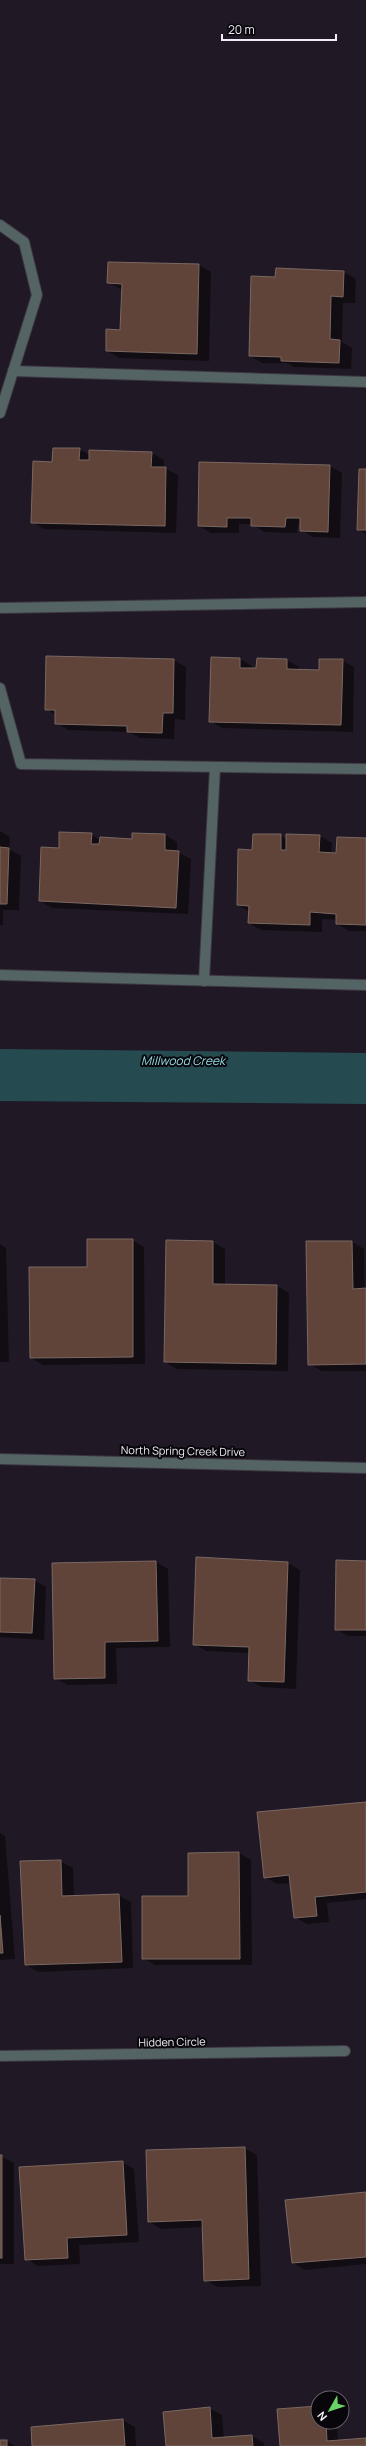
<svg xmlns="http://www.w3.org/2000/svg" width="366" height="2446" font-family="Manrope,sans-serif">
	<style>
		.water { fill: #254b50 }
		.shadow { fill: #0007 }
		.building { fill: #604339; stroke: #7b6862 }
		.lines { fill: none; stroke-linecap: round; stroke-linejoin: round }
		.service-casing { stroke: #3d3742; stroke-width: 12 }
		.minor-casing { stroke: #3d3742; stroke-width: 12 }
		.service { stroke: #546464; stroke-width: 10 }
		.minor { stroke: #546464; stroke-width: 10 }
		.labels { text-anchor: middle; stroke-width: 4; stroke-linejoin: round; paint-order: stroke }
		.street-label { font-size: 11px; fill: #f1ecf5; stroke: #08060a }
		.water-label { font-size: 12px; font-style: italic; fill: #93dce7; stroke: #08060a }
	</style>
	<rect width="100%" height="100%" fill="#201925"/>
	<polygon class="water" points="0,1049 366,1053 366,1104 0,1101"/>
	<g class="shadow">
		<polygon points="109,263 199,265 211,272 209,361 119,358 107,351 121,331 122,290 108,282"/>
		<polygon points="344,272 356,279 355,303 343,303 342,342 352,348 351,369 294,367 287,363 262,363 250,356"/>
		<polygon points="79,449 90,455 152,453 164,460 164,468 178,475 176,533 44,529 32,522 53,463"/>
		<polygon points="200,463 330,466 342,473 340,538 313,537 301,530 301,524 298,524 297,533 264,532 252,524 239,524 239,533 211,533 199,526"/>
		<polygon points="366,470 366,534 358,529"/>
		<polygon points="47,657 174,660 186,667 185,720 175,719 174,739 140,738 129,732 68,730 56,723 56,715 46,709"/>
		<polygon points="212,658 240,659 252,666 252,669 287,660 299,667 299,670 320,671 342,660 354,667 353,732 222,728 210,721"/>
		<polygon points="0,831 10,837 9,849 21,856 19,910 3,910 3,925 0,925"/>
		<polygon points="91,834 100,840 132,840 133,834 165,835 177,842 177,852 191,859 188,914 52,908 40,901 60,849"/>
		<polygon points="280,835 287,839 320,836 332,843 331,854 337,854 366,839 366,931 349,931 337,924 337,920 322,919 322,932 261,930 249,923 250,912 238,905 253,851"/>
		<polygon points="132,1240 144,1247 145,1364 43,1365 31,1358"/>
		<polygon points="167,1241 213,1242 225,1249 225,1285 277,1286 289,1293 288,1371 177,1369 165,1362"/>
		<polygon points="352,1242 364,1249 366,1371 322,1371 309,1364"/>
		<polygon points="0,1244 6,1248 9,1362 0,1362"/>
		<polygon points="156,1562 168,1569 170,1647 116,1648 117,1684 68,1685 55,1678 53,1564"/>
		<polygon points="366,1562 366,1636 348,1636 336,1629"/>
		<polygon points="288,1563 300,1570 296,1689 262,1687 249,1680 250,1653 206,1651 194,1644"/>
		<polygon points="0,1579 34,1580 46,1587 44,1640 0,1637"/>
		<polygon points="366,1803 366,1899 327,1903 329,1922 307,1924 295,1917 291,1883 277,1884 265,1877"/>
		<polygon points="0,1833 5,1836 15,1959 0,1960"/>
		<polygon points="239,1853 251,1860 252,1965 155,1965 143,1958 189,1897 189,1854"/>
		<polygon points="60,1861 73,1868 74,1897 118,1895 131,1902 133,1968 38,1972 26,1965"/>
		<polygon points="244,2148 257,2155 261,2286 218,2287 205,2280 203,2227 161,2229 149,2222"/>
		<polygon points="0,2156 14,2163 14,2264 0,2264"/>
		<polygon points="122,2162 134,2169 139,2242 79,2245 80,2264 38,2266 26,2259"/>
		<polygon points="366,2193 366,2264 305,2270 293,2263"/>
		<polygon points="318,2407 318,2422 337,2422 338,2441 366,2439 366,2446 281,2446"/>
		<polygon points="209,2408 222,2415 224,2438 252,2436 264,2443 264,2446 167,2446"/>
		<polygon points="122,2420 135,2427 136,2446 33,2446"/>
		<polygon points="0,2441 7,2441 15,2446 0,2446"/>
	</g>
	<g class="building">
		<polygon points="108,262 199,264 197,354 106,351 106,329 120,330 122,284 107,283"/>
		<polygon points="276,268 344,271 343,297 331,296 330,339 340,340 339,363 281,361 281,357 249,356 251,276 275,277"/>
		<polygon points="53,448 80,448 79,460 89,460 89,450 152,452 151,467 166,467 165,526 31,523 33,461 52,462"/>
		<polygon points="199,462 330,465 328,532 300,531 300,518 286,518 285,527 251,526 251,518 227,518 227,527 198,526"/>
		<polygon points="359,469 366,469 366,530 357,530"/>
		<polygon points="46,656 174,659 173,713 163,713 162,733 127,732 127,726 55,724 55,710 45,710"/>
		<polygon points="211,657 240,658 240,668 256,668 257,658 287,659 287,669 319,670 319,659 343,659 341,725 209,722"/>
		<polygon points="59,832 92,833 91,844 99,844 100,837 132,839 132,833 165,834 165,850 179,851 176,908 39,901 41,847 59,848"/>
		<polygon points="253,834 281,834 281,850 286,850 286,834 320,835 319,852 336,853 337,837 366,838 366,925 336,924 336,914 310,912 310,925 248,923 249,906 237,905 238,849 252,850"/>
		<polygon points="0,847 9,848 7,904 0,904"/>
		<polygon points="87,1239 133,1239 133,1357 30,1358 29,1267 87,1267"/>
		<polygon points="166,1240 213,1241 213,1284 277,1285 276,1364 164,1362"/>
		<polygon points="306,1241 352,1241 353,1289 366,1288 366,1364 308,1365"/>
		<polygon points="196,1557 288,1562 284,1682 248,1681 249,1647 193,1645"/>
		<polygon points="336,1560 366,1561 366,1630 335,1630"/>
		<polygon points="156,1561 158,1641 105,1642 105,1678 54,1679 52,1563"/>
		<polygon points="0,1578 35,1579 32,1633 0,1632"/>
		<polygon points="366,1802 366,1892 315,1897 317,1916 294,1918 289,1875 264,1878 257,1812"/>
		<polygon points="239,1852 240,1959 142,1959 142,1896 188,1896 188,1853"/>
		<polygon points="61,1860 62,1896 119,1894 122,1962 25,1965 20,1861"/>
		<polygon points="0,1915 3,1953 0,1953"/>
		<polygon points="245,2147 249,2279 204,2281 202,2220 148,2222 146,2150"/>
		<rect x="0" y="2155" width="2" height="103"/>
		<polygon points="123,2161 127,2235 67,2238 68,2258 25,2260 19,2167"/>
		<polygon points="366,2192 366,2257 292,2263 285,2200"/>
		<polygon points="318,2406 318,2422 326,2422 327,2441 366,2438 366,2446 280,2446 277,2409"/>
		<polygon points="210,2407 212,2438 252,2435 253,2446 166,2446 163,2412"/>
		<polygon points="123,2419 125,2446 32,2446 31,2427"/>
		<rect x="0" y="2440" width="7" height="6"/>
	</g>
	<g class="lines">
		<g class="service-casing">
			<g id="service">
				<polyline points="0,225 24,242 37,295 0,413"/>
				<polyline points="13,371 366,382"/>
				<polyline points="0,608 366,602"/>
				<polyline points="0,688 21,764 366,769"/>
				<polyline points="0,975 366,985"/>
				<polyline points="204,981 215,767"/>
			</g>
		</g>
		<g class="minor-casing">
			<g id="minor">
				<polyline points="0,1459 366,1468"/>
				<polyline points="0,2056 345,2051"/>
			</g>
		</g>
		<use href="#service" class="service"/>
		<use href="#minor" class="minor"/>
	</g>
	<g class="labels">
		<g class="street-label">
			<text transform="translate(183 1451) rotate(1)" y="4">North Spring Creek Drive</text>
			<text transform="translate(172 2042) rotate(-1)" y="4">Hidden Circle</text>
		</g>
		<g class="water-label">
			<text x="183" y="1065">Millwood Creek</text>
		</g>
	</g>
	<g transform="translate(330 2410) rotate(231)"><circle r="19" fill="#08060a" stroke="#656268"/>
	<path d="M0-3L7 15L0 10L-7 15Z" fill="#68d465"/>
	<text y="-6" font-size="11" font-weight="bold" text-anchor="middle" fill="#f1ecf5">N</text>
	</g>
	<path d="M222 34v6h114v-6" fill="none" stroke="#f1ecf5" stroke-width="2"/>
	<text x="228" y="34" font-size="12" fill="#f1ecf5" stroke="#08060a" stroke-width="3" paint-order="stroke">20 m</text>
</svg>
